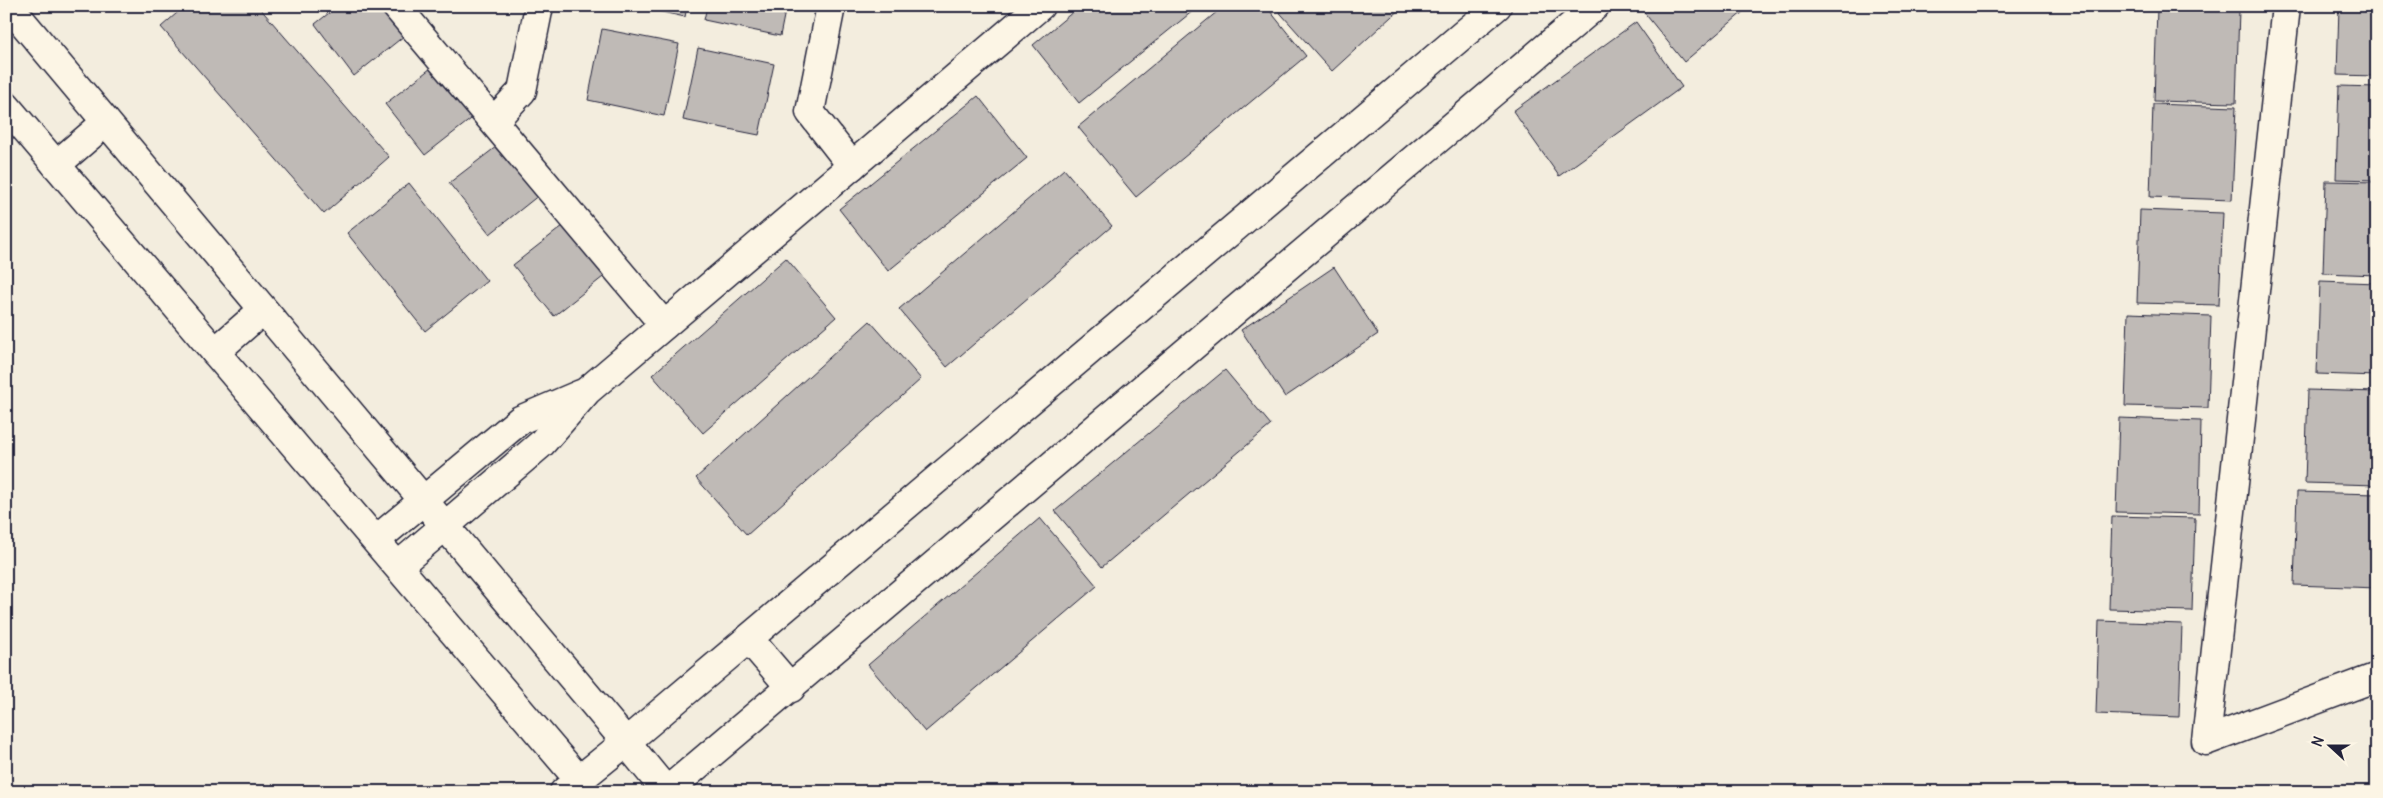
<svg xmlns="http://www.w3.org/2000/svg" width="2383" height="798" font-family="Delius,sans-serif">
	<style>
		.building { fill: #bfbab6; stroke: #22223b }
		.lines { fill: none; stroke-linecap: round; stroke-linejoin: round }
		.minor-casing { stroke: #22223b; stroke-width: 31 }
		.tertiary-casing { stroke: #22223b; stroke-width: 31 }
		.secondary-casing { stroke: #22223b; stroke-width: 31 }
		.minor { stroke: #fcf5e5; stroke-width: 28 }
		.tertiary { stroke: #fcf5e5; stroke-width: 28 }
		.secondary { stroke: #fcf5e5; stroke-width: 28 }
	</style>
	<rect width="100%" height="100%" fill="#f3edde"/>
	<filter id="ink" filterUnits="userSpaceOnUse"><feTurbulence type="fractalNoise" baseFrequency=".02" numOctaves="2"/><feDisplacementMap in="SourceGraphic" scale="10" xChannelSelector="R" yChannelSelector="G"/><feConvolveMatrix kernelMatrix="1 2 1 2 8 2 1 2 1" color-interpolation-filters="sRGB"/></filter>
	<g filter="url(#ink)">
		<g class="building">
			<polygon points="185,6 258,6 389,157 324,214 161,27"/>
			<polygon points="338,6 389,6 409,32 354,76 315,24"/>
			<polygon points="634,6 687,6 685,17"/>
			<polygon points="707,6 786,6 780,36 704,20"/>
			<polygon points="1080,6 1199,6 1079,103 1033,45"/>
			<polygon points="1224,6 1266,6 1306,56 1136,197 1078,127"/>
			<polygon points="1274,6 1403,6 1332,71"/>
			<polygon points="1639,6 1750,6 1684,62"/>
			<polygon points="2339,6 2377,6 2377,76 2337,75"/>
			<polygon points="2157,8 2239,10 2236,103 2154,101"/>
			<polygon points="1636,22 1682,87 1559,176 1513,111"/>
			<polygon points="602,29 679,44 664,116 588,100"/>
			<polygon points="698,48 774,64 759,135 683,120"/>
			<polygon points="440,61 480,112 425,155 385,104"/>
			<polygon points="2339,86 2377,87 2377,180 2336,179"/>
			<polygon points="978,96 1027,158 888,271 839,209"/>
			<polygon points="2153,104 2236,107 2232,200 2150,197"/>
			<polygon points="505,140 544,191 490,234 449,183"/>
			<polygon points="1064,169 1112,226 947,367 899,309"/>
			<polygon points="2326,181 2377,182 2377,275 2323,273"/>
			<polygon points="409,183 487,281 425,331 347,233"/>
			<polygon points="2140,210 2223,213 2219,305 2137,303"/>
			<polygon points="568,222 608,273 554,316 513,265"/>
			<polygon points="786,258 836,317 703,433 652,375"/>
			<polygon points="1334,267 1378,334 1285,397 1241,330"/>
			<polygon points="2320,281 2377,283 2377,376 2317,374"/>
			<polygon points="2128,313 2211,316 2208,408 2125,406"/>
			<polygon points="870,321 921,379 747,535 696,478"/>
			<polygon points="1225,370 1271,425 1102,567 1055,511"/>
			<polygon points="2308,390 2377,392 2377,485 2305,483"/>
			<polygon points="2119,418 2201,421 2199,514 2116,512"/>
			<polygon points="2297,492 2377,494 2377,588 2294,585"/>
			<polygon points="2112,516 2195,518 2192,611 2109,609"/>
			<polygon points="1040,518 1097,586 925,732 868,665"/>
			<polygon points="2099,621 2182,624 2179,717 2096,714"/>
		</g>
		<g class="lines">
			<g class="minor-casing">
				<g id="minor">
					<polyline points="396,6 664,325"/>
					<polyline points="831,6 810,112 852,166"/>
					<polyline points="2286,6 2206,741 2377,677"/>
					<polyline points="494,121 522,91 539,6"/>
					<polyline points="376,540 520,420 581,394"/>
					<polyline points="398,566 541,444 587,391 1040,6"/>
					<polyline points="749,639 791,688"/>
				</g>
			</g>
			<g class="tertiary-casing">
				<g id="tertiary">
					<polyline points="9,6 626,742 1497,6"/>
					<polyline points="6,106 579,780"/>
					<polyline points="56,165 106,122"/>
					<polyline points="215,352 263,310"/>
					<polyline points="667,791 1595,6"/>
				</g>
			</g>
			<g class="secondary-casing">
				<polyline id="secondary" points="564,792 626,742 667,792"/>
			</g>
			<use href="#minor" class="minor"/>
			<use href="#tertiary" class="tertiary"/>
			<use href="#secondary" class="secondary"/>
		</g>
	</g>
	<rect width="2383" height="798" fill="none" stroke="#fcf5e5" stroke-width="25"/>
	<rect x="12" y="12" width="2358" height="773" fill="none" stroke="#22223b" stroke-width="2" filter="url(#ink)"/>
	<g transform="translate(2330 746) rotate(291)" stroke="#fcf5e5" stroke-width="4" paint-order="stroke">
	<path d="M0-4L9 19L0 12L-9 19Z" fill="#22223b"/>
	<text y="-8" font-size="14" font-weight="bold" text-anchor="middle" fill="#22223b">N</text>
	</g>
</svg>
